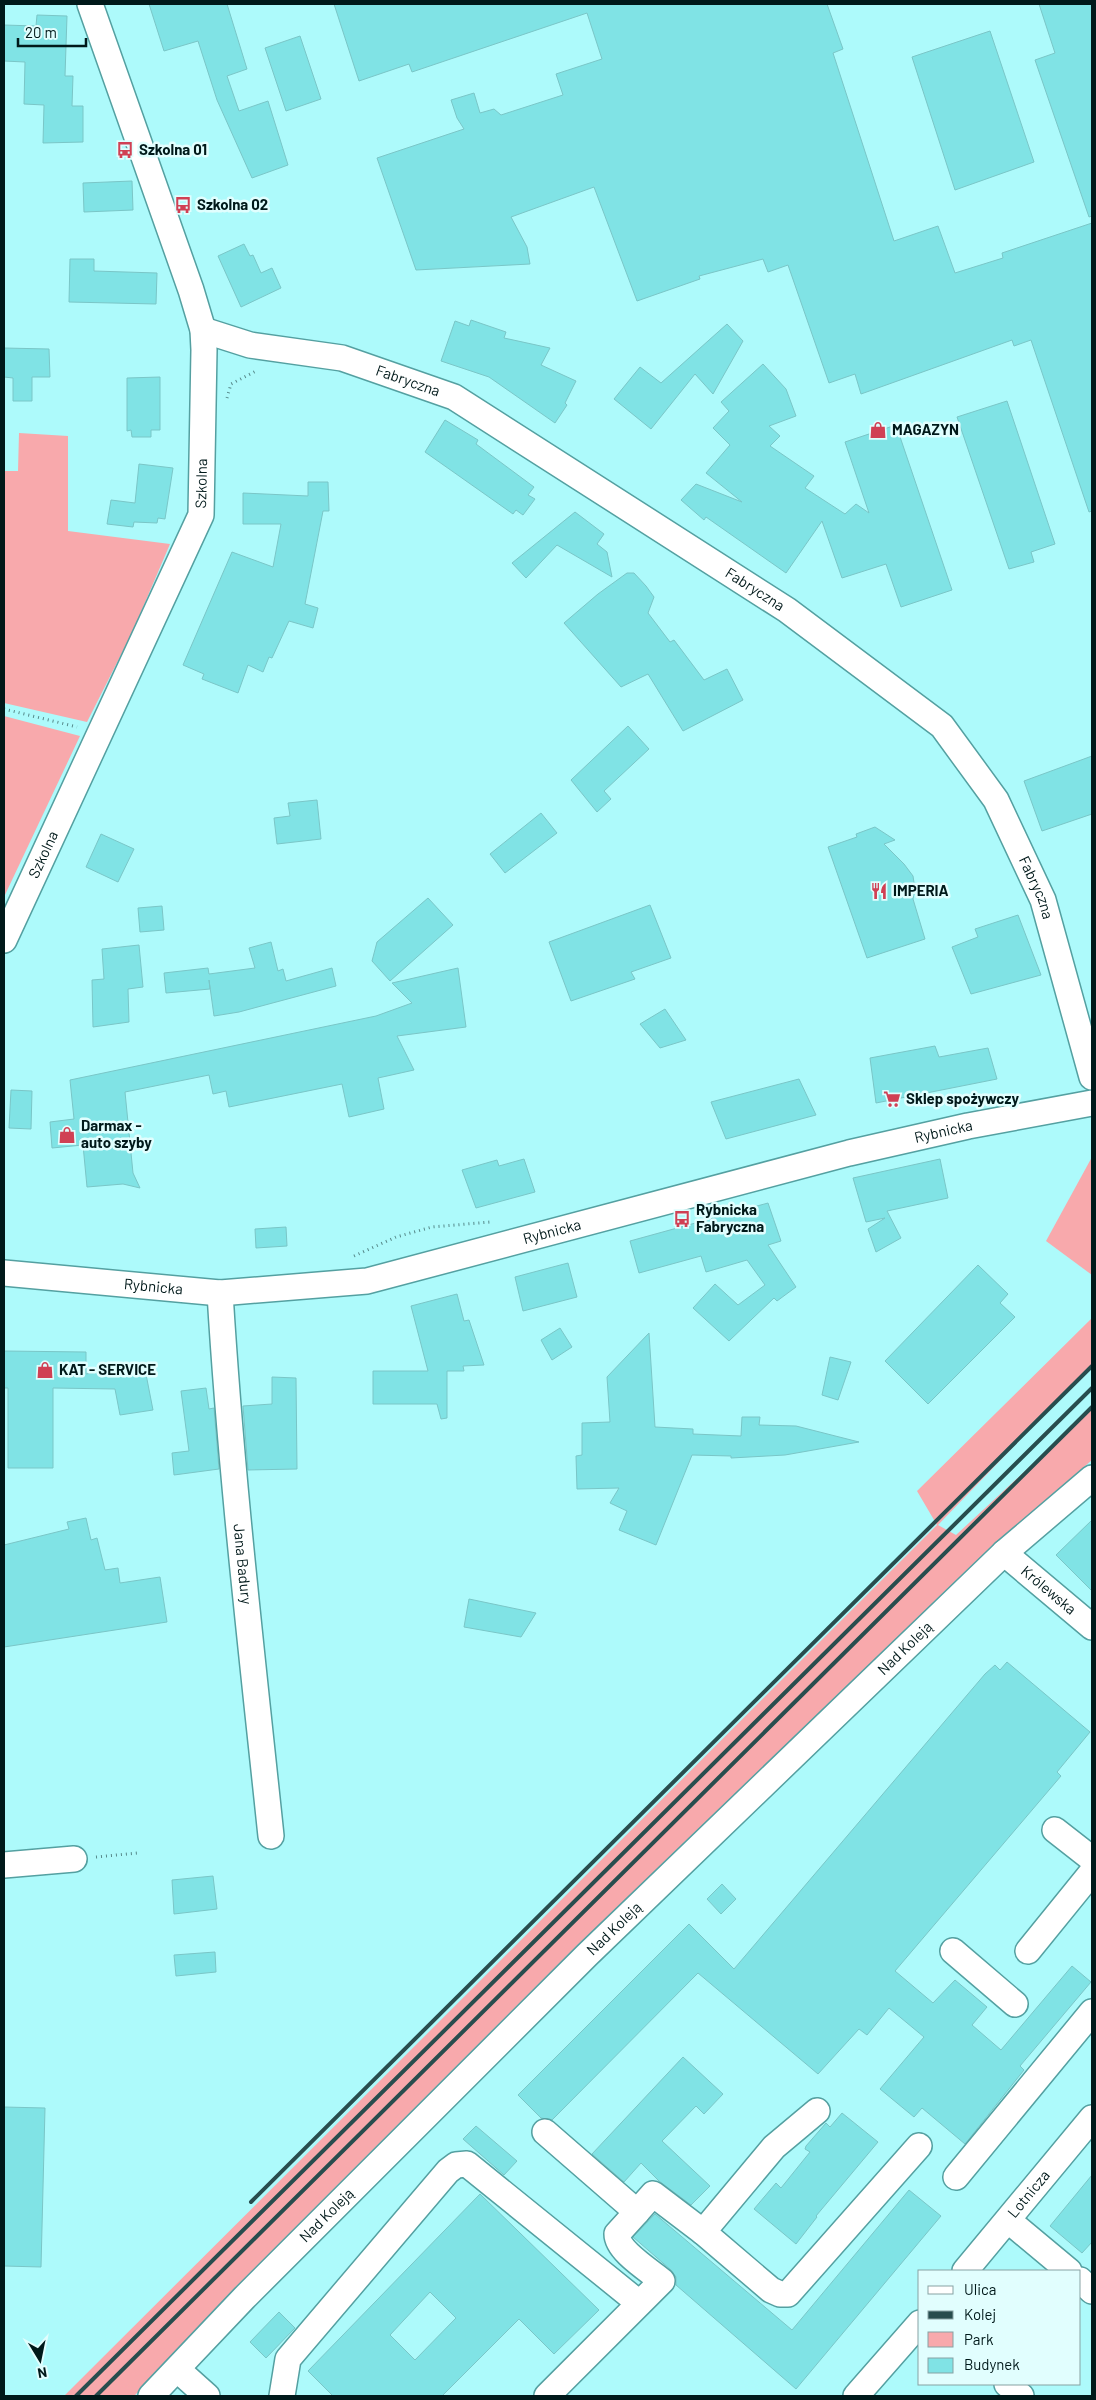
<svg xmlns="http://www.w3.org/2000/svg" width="1096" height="2400" font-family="Barlow,sans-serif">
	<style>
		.green { fill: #f8a9ac }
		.building { fill: #80e3e5; stroke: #7ac6c7; fill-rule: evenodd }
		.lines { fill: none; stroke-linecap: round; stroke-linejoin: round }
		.minor-casing { stroke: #54a0a1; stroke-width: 28 }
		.path { stroke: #56898a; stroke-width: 3; stroke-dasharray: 1 4; stroke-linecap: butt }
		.minor { stroke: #fff; stroke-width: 25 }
		.rail { stroke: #284d4e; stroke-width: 4 }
		.labels { text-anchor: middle; stroke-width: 5; stroke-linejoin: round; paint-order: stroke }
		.poi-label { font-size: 15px; font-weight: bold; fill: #00191a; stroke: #e1fefe; text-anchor: start }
		.street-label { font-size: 15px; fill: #00191a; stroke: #e1fefe }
	</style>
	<rect width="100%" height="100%" fill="#adfafb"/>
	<g class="green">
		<polygon points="19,433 68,436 68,531 170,544 132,633 87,722 4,703 4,471 18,471"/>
		<polygon points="4,716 80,736 4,897"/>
		<polygon points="1092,1157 1092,1275 1046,1241"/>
		<polygon points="1092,1318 1092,1365 938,1525 956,1535 1092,1409 1092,1460 985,1553 134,2396 64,2396 937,1525 917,1491"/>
	</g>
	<g class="building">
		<polygon points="149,4 227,4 247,69 227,76 239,111 268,101 288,165 252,178 217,100 198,41 164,51"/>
		<polygon points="334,4 827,4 843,49 833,53 894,241 938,226 955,273 1003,258 1002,253 1092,223 1092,511 1089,512 1031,340 1014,346 1012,340 861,394 855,374 829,383 788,265 768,272 763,259 699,276 700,279 637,301 594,187 511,217 527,247 530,264 416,270 377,158 464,129 457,118 451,100 474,93 480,113 494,109 501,115 563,95 556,74 602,59 587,13 412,72 409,64 359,81"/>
		<polygon points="1039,4 1092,4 1092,216 1089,217 1035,60 1055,53"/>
		<polygon points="37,15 67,16 65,76 73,76 72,106 83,106 83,142 43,143 44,105 24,104 25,62 4,61 4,25 36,26"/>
		<polygon points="990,31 1034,162 955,190 912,57"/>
		<polygon points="300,36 321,99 286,111 265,48"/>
		<polygon points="132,181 133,210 84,212 83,183"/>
		<polygon points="244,244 250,256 253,255 261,273 272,268 281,288 241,307 218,256"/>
		<polygon points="70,259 94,259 94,271 157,273 156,304 69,302"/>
		<polygon points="471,320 506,332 504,338 550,348 541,365 576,381 565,403 567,405 555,423 489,377 441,361 455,321 469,326"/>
		<polygon points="727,324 743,341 713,394 695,374 651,429 614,399 640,367 661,383"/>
		<polygon points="4,348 49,349 50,377 32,377 32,401 13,401 13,378 4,377"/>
		<polygon points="763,364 786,389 796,416 769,426 780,436 770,446 814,476 805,488 845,514 856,504 869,513 845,442 896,425 952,590 901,607 886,564 842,578 822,521 786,573 706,517 704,520 681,500 696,484 742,502 706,473 730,445 713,428 729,411 721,402"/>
		<polygon points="160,377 160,430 151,430 151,437 132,437 131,430 127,431 127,378"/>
		<polygon points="1007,401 1055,544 1031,552 1034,562 1009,569 957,417"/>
		<polygon points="445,420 478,440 476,444 534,487 528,495 535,499 523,515 516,510 513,514 425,452"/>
		<polygon points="139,464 173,468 165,519 158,518 157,523 134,522 133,527 107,524 111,500 135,503"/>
		<polygon points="308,482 328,482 329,511 323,511 305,604 318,608 313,628 289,621 272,658 269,657 263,672 248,665 238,693 202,679 204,674 183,665 232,552 273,567 281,524 243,524 243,493 308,496"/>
		<polygon points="575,512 604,534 597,544 607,552 612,577 557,545 526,578 512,563"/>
		<polygon points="627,573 634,573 646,586 654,597 648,613 670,642 674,640 704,680 727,669 743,700 683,731 648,674 621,687 564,623 598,594"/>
		<polygon points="628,726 649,749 604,791 611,799 597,812 571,780"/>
		<polygon points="1092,756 1092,814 1042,831 1024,781"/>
		<polygon points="317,800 321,839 277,844 274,818 290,816 288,803"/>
		<polygon points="541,813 557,833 505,873 490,854"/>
		<polygon points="875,827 895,840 884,844 904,864 913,876 915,889 913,899 925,939 867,958 828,847 857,837 856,834"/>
		<polygon points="101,834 134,849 118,882 86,867"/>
		<polygon points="428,898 453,925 390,981 372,961 377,942"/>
		<polygon points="650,905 671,958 631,972 635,979 571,1001 549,942"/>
		<polygon points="162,906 164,930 140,932 138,908"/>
		<polygon points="1018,915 1041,975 971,994 952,947 978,937 975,929"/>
		<polygon points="271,942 278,971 283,969 286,981 332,968 336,986 239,1012 214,1016 209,980 210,989 166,993 164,973 208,968 209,974 255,968 249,948"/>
		<polygon points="139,945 143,987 128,989 129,1022 93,1027 92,980 104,979 102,949"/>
		<polygon points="458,968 466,1027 397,1036 414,1070 378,1078 384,1109 349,1117 342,1084 229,1107 226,1091 213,1094 209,1075 125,1092 133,1173 140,1188 123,1184 87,1187 83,1145 52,1148 50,1122 74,1119 70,1080 376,1016 412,1003 392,983"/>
		<polygon points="665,1009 686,1040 660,1048 640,1024"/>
		<polygon points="935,1046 939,1057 988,1048 997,1079 876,1103 870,1058"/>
		<polygon points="799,1079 816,1115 726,1139 711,1102"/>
		<polygon points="11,1090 32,1091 31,1129 9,1128"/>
		<polygon points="524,1159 535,1192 476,1208 462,1170 497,1160 499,1166"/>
		<polygon points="940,1159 948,1198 887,1211 901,1238 876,1252 868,1229 885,1218 866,1222 853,1178"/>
		<polygon points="768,1203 781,1241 768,1245 796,1287 777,1301 774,1298 729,1341 693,1308 715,1284 738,1305 765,1285 747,1260 706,1272 701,1256 639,1273 630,1241"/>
		<polygon points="286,1227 287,1246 256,1248 255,1229"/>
		<polygon points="568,1263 577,1297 523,1311 515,1277"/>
		<polygon points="978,1265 1008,1294 1000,1303 1015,1317 928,1404 885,1361"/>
		<polygon points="457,1294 464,1321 469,1320 484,1365 463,1366 464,1371 447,1371 447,1418 441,1419 437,1404 373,1404 373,1371 428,1371 411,1306"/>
		<polygon points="560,1328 572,1347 552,1360 541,1340"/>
		<polygon points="649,1333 655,1427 693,1429 693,1434 741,1436 742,1417 760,1417 759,1425 796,1426 859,1442 785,1455 731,1458 731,1456 692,1455 656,1545 619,1530 627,1511 610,1503 619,1488 577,1489 576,1456 582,1455 582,1423 610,1422 607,1377"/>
		<polygon points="4,1351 86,1352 86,1374 144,1364 153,1410 120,1415 115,1389 53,1388 53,1468 8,1468 8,1388 4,1388"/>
		<polygon points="830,1357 851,1362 838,1400 822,1395"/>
		<polygon points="272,1377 296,1378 297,1469 248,1470 243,1406 272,1404"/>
		<polygon points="206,1388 209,1409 214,1408 219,1469 174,1475 172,1453 189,1451 181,1391"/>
		<polygon points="86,1518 91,1540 97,1538 105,1570 118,1568 120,1583 160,1577 167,1622 4,1647 4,1545 69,1529 67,1522"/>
		<polygon points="1092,1520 1092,1591 1056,1555"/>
		<polygon points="469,1599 536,1613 521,1637 464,1627"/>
		<polygon points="1007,1662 1090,1732 1057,1772 1061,1776 895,1971 933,2003 955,1980 987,2007 972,2025 1001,2050 1072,1966 1091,1982 1020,2066 1024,2070 965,2144 922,2108 914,2117 880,2089 924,2037 889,2008 867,2035 859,2029 818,2074 698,1973 552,2120 541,2118 518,2095 689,1924 734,1969 985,1674 995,1665 1000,1670"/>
		<polygon points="213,1876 217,1909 174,1914 172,1880"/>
		<polygon points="722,1884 736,1899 721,1914 707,1899"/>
		<polygon points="215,1952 216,1972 176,1976 174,1955"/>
		<polygon points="683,2057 723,2094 704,2114 696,2106 662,2141 710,2186 691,2205 659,2181 641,2163 624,2182 592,2154"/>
		<polygon points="4,2107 45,2108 41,2267 4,2266"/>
		<polygon points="842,2113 878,2142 816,2216 817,2217 796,2244 754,2209 776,2183 781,2188 810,2152 805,2149 806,2146 826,2123 830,2127"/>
		<polygon points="476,2126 517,2161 504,2175 463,2139"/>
		<polygon points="1092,2175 1092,2242 1082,2253 1050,2226"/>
		<polygon points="909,2190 941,2216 796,2389 676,2285 676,2277 671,2270 633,2237 655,2214 792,2330"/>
		<path d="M480,2194L599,2310L554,2354L519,2319L442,2396H333L308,2371ZM430,2292L456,2318L415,2360L390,2335Z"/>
		<polygon points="279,2312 295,2328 266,2358 250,2342"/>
	</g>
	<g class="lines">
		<g class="minor-casing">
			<g id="minor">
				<path id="s1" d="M203,330L250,345L342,358L454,397L787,610L942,726L996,800L1043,900L1092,1077"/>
				<path id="s2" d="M4,940L201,515L204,350L203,330L191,290L90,4"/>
				<path id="s3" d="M4,1273L220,1293L367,1281L849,1153L968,1126L1092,1103"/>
				<path id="s4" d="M220,1293C231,1475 252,1655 271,1836"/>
				<path id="s5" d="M1004,1553L1092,1627"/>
				<polyline points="1055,1830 1092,1859"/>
				<polyline points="4,1865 74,1859"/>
				<polyline points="953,1951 1015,2004"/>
				<polyline points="1028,1951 1092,1872"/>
				<polyline points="817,2111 774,2147 703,2232 771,2290 780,2294 788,2294 919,2146"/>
				<polyline points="545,2132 637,2212 653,2194 703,2232"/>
				<polyline points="956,2177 1092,2012"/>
				<polyline points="1009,2221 1069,2271"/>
				<path id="s6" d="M965,2271L1092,2118"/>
				<polyline points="1080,2280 1092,2291"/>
				<polyline points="178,2370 207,2396"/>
				<polyline points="1007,2384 1021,2396"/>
				<path id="s7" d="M151,2396L244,2298L587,1955L1004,1553L1092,1478"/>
				<polyline points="282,2396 288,2359 448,2171 456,2165 467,2164 639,2303"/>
				<path d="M547,2396L662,2281C649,2270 617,2251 617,2234L637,2212"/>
				<polyline points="856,2396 920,2323"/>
			</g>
		</g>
		<g class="path">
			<polyline points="227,398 231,384 256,371"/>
			<polyline points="4,709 77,727"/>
			<polyline points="354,1256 396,1237 432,1227 490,1222"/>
			<polyline points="96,1857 138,1853"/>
		</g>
		<use href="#minor" class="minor"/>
		<g class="rail">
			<polyline points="251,2202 1092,1366"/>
			<polyline points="76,2396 1092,1388"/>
			<polyline points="96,2396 1092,1407"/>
		</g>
	</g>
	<defs>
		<g id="bus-bare" transform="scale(1.35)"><path d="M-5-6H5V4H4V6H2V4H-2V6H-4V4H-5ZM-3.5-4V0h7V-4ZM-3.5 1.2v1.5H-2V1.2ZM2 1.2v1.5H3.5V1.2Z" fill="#d04054" stroke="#e1fefe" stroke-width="2.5" paint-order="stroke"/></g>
		<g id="shop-bare" transform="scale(1.35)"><path d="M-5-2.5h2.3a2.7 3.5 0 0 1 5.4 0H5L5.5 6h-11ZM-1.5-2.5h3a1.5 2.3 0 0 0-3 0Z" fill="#d04054" stroke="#e1fefe" stroke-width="2.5" paint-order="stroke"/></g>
		<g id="restaurant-bare" transform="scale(1.35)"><path d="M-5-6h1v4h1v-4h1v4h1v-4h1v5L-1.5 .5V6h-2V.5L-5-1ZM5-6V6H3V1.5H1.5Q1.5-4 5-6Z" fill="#d04054" stroke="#e1fefe" stroke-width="2.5" paint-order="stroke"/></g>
		<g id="supermarket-bare" transform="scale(1.35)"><path d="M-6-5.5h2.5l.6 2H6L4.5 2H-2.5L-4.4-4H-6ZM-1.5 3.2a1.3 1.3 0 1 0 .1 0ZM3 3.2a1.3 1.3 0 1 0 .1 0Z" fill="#d04054" stroke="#e1fefe" stroke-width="2.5" paint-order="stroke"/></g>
	</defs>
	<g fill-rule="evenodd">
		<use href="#bus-bare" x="125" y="150"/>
		<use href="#bus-bare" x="183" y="205"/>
		<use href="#shop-bare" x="878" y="430"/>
		<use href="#restaurant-bare" x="879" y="891"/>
		<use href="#supermarket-bare" x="892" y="1099"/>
		<use href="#shop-bare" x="67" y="1135"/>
		<use href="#bus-bare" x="682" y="1219"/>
		<use href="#shop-bare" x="45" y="1370"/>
	</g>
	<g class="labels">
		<g class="poi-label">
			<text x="139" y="155">Szkolna 01</text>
			<text x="197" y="210">Szkolna 02</text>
			<text x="892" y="435">MAGAZYN</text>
			<text x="893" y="896">IMPERIA</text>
			<text x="906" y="1104">Sklep spożywczy</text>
			<text x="81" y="1131">Darmax -<tspan x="81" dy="17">auto szyby</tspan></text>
			<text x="696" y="1215">Rybnicka<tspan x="696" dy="17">Fabryczna</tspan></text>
			<text x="59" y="1375">KAT - SERVICE</text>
		</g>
		<g class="street-label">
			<text dy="5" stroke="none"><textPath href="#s1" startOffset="212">Fabryczna</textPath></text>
			<text dy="5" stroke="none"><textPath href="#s2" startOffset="500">Szkolna</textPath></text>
			<text dy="5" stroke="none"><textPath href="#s1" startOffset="618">Fabryczna</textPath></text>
			<text dy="5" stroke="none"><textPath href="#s2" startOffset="94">Szkolna</textPath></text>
			<text dy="5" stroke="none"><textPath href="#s1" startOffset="1038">Fabryczna</textPath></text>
			<text dy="5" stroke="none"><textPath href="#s3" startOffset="960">Rybnicka</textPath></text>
			<text dy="5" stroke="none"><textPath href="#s3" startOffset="556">Rybnicka</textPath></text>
			<text dy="5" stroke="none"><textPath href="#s3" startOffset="150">Rybnicka</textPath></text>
			<text dy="5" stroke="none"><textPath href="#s4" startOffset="272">Jana Badury</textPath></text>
			<text dy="5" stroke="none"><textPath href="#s5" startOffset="58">Królewska</textPath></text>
			<text dy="5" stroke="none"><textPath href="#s7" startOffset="1062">Nad Koleją</textPath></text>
			<text dy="5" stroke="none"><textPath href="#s7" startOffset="658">Nad Koleją</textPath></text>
			<text dy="5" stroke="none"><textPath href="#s6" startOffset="100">Lotnicza</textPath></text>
			<text dy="5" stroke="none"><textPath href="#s7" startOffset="252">Nad Koleją</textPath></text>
		</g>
	</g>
	<rect width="1096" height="2400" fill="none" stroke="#00191a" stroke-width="10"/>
	<rect x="918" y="2270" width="162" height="115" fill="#e1fefe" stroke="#87a2a3"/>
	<rect x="928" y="2286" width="25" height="8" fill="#ffffff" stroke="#87a2a3"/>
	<text x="964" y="2295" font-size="15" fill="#00191a">Ulica</text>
	<rect x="928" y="2311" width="25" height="8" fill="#284d4e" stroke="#87a2a3"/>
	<text x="964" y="2320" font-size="15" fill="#00191a">Kolej</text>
	<rect x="928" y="2332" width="25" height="15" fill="#f8a9ac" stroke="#87a2a3"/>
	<text x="964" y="2345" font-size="15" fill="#00191a">Park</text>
	<rect x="928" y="2358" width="25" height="15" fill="#80e3e5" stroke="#87a2a3"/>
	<text x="964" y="2370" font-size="15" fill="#00191a">Budynek</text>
	<g transform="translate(40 2360) rotate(170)" stroke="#e1fefe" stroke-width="4" paint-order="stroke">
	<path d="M0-4L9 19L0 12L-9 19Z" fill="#00191a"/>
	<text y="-8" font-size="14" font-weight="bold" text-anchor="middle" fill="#00191a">N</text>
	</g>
	<path d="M18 38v8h68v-8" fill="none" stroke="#00191a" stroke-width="2.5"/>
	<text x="25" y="38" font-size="15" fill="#00191a" stroke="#e1fefe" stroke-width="4" paint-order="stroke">20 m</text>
</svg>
